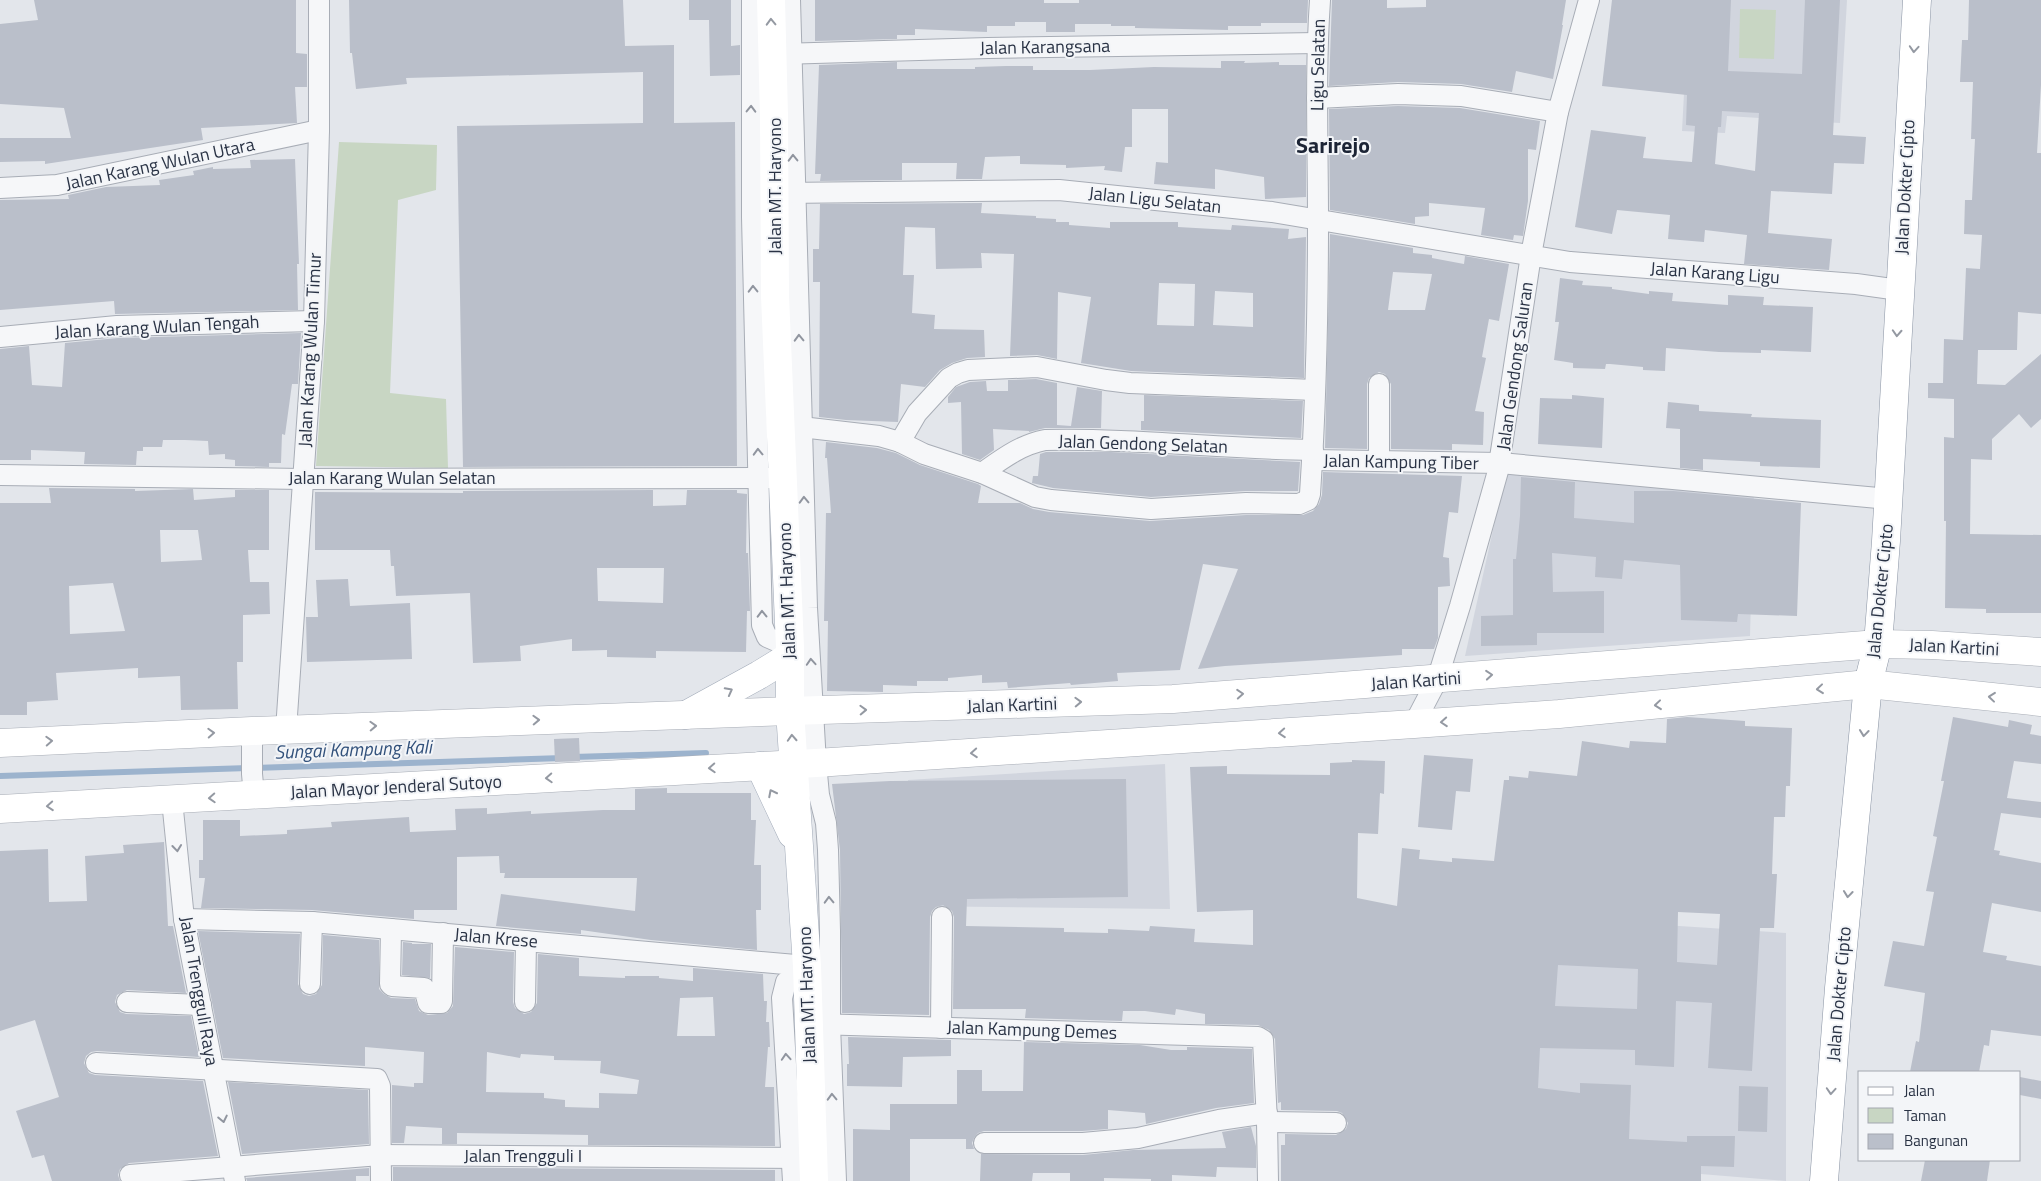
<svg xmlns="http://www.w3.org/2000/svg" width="2041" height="1181" font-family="'Titillium Web',sans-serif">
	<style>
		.built { fill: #d1d5de }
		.green { fill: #c8d6c3 }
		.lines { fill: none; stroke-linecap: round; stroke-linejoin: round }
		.stream { stroke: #9cb3cd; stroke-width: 6 }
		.building { fill: #babfca; fill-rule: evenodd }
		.minor-casing { stroke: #a8adb6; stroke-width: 22 }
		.secondary-casing { stroke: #a8adb6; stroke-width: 29 }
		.primary-casing { stroke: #a1aab8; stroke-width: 29 }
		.trunk-casing { stroke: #8993a3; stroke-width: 29 }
		.minor { stroke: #f6f7f9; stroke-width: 20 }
		.secondary { stroke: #fff; stroke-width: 28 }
		.primary { stroke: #fff; stroke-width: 28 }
		.trunk { stroke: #fff; stroke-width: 28 }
		.oneway { stroke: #9499a2 }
		.oneway2 { stroke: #90959f }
		.labels { text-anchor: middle; stroke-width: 4; stroke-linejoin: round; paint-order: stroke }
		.street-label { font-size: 18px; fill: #2a3345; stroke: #f3f5f8 }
		.water-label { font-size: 19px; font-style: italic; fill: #32517b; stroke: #f3f5f8 }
		.district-label { font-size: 22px; font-weight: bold; fill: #1c2435; stroke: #f3f5f8 }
	</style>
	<rect width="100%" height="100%" fill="#e3e6eb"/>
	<g class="built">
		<polygon points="1689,0 1847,0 1840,123 1727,116 1725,133 1682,131"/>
		<polygon points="1507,467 1754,492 1750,636 1465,656"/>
		<polygon points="1165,764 1170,909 908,906 908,780"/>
		<polygon points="1386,907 1786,933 1786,1181 1456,1154 1398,1181"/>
	</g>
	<g class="green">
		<polygon points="1740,9 1776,10 1774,59 1739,58"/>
		<polygon points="339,142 437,145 436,190 398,200 390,393 446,399 448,468 316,466"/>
	</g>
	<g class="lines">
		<g class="stream">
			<polyline points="573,757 706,753"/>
			<polyline points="0,776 563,758"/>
		</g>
	</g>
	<g class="building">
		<polygon points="34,0 296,0 296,53 307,54 307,87 295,87 297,123 201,128 203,140 45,164 45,161 0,162 0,138 71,138 64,108 0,104 0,24 38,20"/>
		<polygon points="349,0 623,0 625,46 674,45 674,123 735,122 737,466 463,467 457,126 643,123 643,72 406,78 407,84 356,89 352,53 350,53"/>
		<polygon points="689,0 731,0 731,46 740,45 740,75 710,76 709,20 689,20"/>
		<polygon points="815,0 1044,0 1044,3 1079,3 1079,0 1308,0 1307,23 1261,23 1261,26 1228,26 1228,30 1135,28 1135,26 1111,26 1111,24 1075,24 1075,32 1046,32 1046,22 1015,22 1015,26 987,26 987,32 915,29 915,35 897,35 897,39 815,41"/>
		<polygon points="1332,0 1387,0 1387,8 1426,7 1426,0 1566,0 1562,25 1563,25 1553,79 1516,71 1512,92 1461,84 1398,82 1329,86"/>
		<path d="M1612,0H1731L1728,71L1802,74L1805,0H1840L1833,135L1866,137L1864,164L1834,163L1832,194L1771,191L1768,233L1832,239L1829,270L1744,264L1747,235L1705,230L1704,242L1668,239L1670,215L1617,210L1612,234L1575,227L1591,130L1646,137L1643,158L1692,162L1695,126L1686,125L1687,95L1602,86ZM1722,111L1759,113L1755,171L1715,164L1718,127H1721Z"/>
		<polygon points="1969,0 2041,0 2041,85 2037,153 2041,153 2041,314 2018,312 2017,350 1978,350 1977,384 2005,385 2041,354 2041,419 2031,428 2019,414 1992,439 1992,460 1971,459 1970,534 2041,535 2041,613 1986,613 1986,609 1945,608 1946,521 1944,521 1944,437 1954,438 1954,399 1928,398 1928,383 1943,383 1944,339 1963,340 1966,268 1980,269 1982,235 1964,234 1965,200 1972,200 1975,139 1971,139 1973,82 1960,82 1962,40 1968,40"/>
		<polygon points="1221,61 1245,61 1244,63 1279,62 1279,65 1306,65 1306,197 1265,199 1264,177 1215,169 1215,189 1154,184 1156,162 1168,163 1168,109 1132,109 1132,147 1125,147 1122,172 1104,170 1105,166 1066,168 1066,165 1020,164 1020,156 985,157 982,179 956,179 957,163 902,163 902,180 820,181 821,174 815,174 819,65 897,62 897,69 975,69 975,67 1006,66 1033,66 1033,70 1090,70 1154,67 1221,68"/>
		<polygon points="1398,106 1460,108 1540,121 1536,150 1528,149 1528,201 1523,236 1514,235 1513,240 1481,235 1485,208 1429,203 1429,216 1415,217 1415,224 1330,210 1329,109"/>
		<polygon points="295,159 299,264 297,264 298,310 115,314 114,301 0,310 0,200 69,199 68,195 106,187 160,185 159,180 194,175 193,171 213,167 213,169 251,168 250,160"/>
		<path d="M982,203L981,213L1036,216V218L1056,219V222H1069V225L1110,228V222H1178V227L1231,230L1232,225L1289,229L1288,239L1306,237L1304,378L1131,371L1081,363L1091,297L1058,292L1057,359L1037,355L1010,356L1014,254L981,253L982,268L936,269L935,228L905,227L903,275H914L912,313L935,315L934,329L984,330L985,357L967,358L952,363L940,370L925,387L901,384L898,422L846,420L819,417L820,282H813V249H819L820,204ZM1159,283L1195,284L1194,326L1157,325ZM1215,291L1253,293V327L1213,325Z"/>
		<path d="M1330,234L1413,248V253L1432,255V258L1464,264L1465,256L1509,264L1499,321L1489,319L1482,357L1486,358L1475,411L1484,412L1483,445L1452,444V450L1391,449V384L1385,374L1379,372L1369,378L1367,384V449L1325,448ZM1393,272L1432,274L1425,310H1388Z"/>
		<polygon points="1560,278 1583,281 1582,285 1612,287 1612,289 1649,294 1649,291 1673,293 1672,301 1728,305 1728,295 1764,297 1763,305 1813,307 1811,352 1761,350 1761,353 1719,352 1666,348 1665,371 1643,370 1643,367 1610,364 1606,364 1605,369 1573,368 1573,363 1554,360 1559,322 1555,322"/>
		<polygon points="301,333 298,384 292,384 285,435 282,434 281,463 269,463 269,467 235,466 235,460 225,459 225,454 209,455 208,441 185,440 163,440 162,447 143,447 143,451 137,451 136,465 84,464 85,452 31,450 31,460 0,460 0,349 29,346 32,385 62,387 65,343 118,338"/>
		<polygon points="1036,379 1057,383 1057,425 1071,426 1077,387 1102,391 1101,428 1045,428 1029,432 1029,431 993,429 994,450 980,460 962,454 961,402 948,403 948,397 956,387 970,382 986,381 987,391 1008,391 1008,380"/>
		<polygon points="1144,395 1303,401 1301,438 1141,430 1141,421 1144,421"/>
		<polygon points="1572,395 1604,398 1602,448 1538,444 1540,398 1572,399"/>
		<polygon points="1668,402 1699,405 1699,411 1752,414 1751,417 1821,420 1820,468 1760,466 1760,462 1703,459 1703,470 1680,468 1680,429 1666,428"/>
		<polygon points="826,442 877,448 896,453 920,465 978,484 981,486 978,503 1020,503 1033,509 1049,512 1150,521 1246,515 1303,515 1313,511 1319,504 1322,495 1323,472 1462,476 1458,513 1449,512 1443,557 1449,558 1450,586 1438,587 1438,638 1434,649 1402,649 1402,655 1225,666 1198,669 1238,569 1203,564 1180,670 1117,673 1118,681 1071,685 1070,683 1008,688 1007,682 982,683 982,675 948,678 948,681 917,681 917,686 883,685 883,692 827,691 828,621 824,621 826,513 831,513 827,458 825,458"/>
		<polygon points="1046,452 1111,452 1300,462 1298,491 1245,491 1151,497 1053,488 1032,483 1033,476 1038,476 1040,454"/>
		<polygon points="1521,477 1575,482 1574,518 1634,523 1634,491 1673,491 1801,503 1797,616 1738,614 1737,622 1681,620 1680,565 1624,560 1622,579 1595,577 1596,557 1552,553 1553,592 1604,591 1604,633 1537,633 1537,645 1481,646 1481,616 1513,615 1513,559 1516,559 1520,516"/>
		<path d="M49,488L135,489V491L193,489L194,500L235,497V490H269V550H248L250,582H269L270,614L243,615V662H237L238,709L181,710L180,676L138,678V668L56,673L58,700L27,702V715H0V503H51ZM160,530H198L202,560L161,562ZM113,583L125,631L70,634L69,586Z"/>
		<path d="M653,490V506L686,505L687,490H737V493L747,494L746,553H748L750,611H747L746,652L656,651V658L607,657V650L572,651V639L520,646L521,661L473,663L470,593L396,596L394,566H391L390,550H315V492L463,493V491ZM597,568H664L663,603L598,601Z"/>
		<polygon points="348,579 350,606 410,603 412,659 307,662 306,617 318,617 316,580"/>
		<path d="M1687,717L1745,721V726L1792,728L1790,786H1786L1785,817H1774L1772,874H1777L1774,928H1760L1752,1071L1708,1068L1712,1003L1676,1001L1674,1067L1635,1065V1050L1540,1048L1538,1088L1580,1093V1083L1631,1085L1629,1139L1687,1142V1136H1735L1734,1167L1701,1166V1181H1281V1145H1285V1134L1336,1135L1346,1129L1348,1123L1342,1113L1337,1111L1281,1110V1102L1278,1103L1275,1039L1269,1030L1258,1025L1205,1024V1014L1176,1009L1175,1015L1145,1011H1123L1122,1021L1025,1018L1026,1009H953L954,917L952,911L943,905L936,907L932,911L930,917L929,1015L842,1013L840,850L832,784L890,781L1126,779L1128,897L967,899L966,926L1064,928V932L1108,933V929L1149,931L1150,926L1195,929L1194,942L1253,945V910L1197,912L1190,767L1227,766V774L1330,775V763L1352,762V760L1385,761L1384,794L1380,793L1378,834L1358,833L1357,898L1397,906L1402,848L1420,850L1419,859L1452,862V858L1494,861L1504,780H1509V776L1528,778L1529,771L1577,776L1582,741L1629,748L1630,741L1666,743L1667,719ZM1678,912L1720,914L1717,965L1677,962ZM1558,965L1638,969L1637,1009L1555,1006Z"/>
		<polygon points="1953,717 2008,727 2009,720 2032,725 2030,734 2041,736 2041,764 2014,761 2007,798 2041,802 2041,818 2001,813 1994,850 2000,851 1999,855 2041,863 2041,912 1992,903 1983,952 2007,956 2006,960 2041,966 2041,1036 1991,1030 1989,1046 1984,1045 1979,1072 1910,1072 1916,1041 1919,1042 1925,993 1884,986 1893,941 1924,946 1934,892 1926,891 1937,837 1933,836 1944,781 1941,781"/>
		<polygon points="579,738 580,761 555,762 554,739"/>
		<polygon points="1424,755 1473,759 1470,792 1456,791 1452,830 1418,827"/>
		<polygon points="667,788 667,793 751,793 751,820 756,820 754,865 761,865 761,910 756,910 757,950 651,940 581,930 581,934 496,926 501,894 635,911 637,878 504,878 505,873 500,873 499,856 457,857 457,910 414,910 414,919 312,910 201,908 205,878 199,878 199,860 203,860 203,820 240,820 240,836 287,834 287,830 332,827 331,822 409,817 410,832 456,830 455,809 487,808 487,814 531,811 531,814 603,810 635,810 635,789"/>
		<polygon points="164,842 168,926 173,926 186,993 127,990 117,995 115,1002 120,1012 126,1014 191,1016 199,1057 97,1051 91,1052 86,1056 84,1063 89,1073 95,1075 203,1081 218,1156 129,1163 120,1169 118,1175 120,1181 52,1181 44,1155 32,1158 16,1111 59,1097 35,1020 0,1031 0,851 48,849 49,902 87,901 85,856 124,853 123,845"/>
		<path d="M198,931L300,934L298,984L303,994L309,996L316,994L322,985L323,935L379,940V989L384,994L391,998L415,999L419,1011L428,1015L447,1013L453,1006L455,947L514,952L513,1002L515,1008L524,1014L531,1012L537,1003L538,954L579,958V976L625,978V976H659V978L693,981V968L763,974L764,1001H767L766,1022H769L770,1047H768L765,1087H774L775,1146L588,1145V1135L457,1133V1144H442V1128L406,1126L404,1143H392V1085L414,1087V1083H423L424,1052L365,1047V1066L223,1058ZM713,997L715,1036H677L680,998ZM487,1052L520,1058L521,1054L554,1056V1060L601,1061L600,1073L639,1080L637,1094L599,1093V1108L565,1107V1100L544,1098V1093L486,1092Z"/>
		<polygon points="403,942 412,943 412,944 431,944 430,978 402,975"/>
		<polygon points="848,1037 951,1040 951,1056 903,1057 902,1087 847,1086 847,1064 849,1064"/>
		<polygon points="1024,1042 1140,1045 1171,1050 1187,1050 1187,1047 1252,1049 1254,1103 1216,1108 1146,1124 1145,1113 1108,1110 1108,1129 1082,1131 984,1131 978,1133 974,1138 972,1143 974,1149 966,1149 966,1139 910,1139 910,1181 853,1181 853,1129 890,1130 890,1104 957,1104 957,1070 982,1070 982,1091 1023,1091"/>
		<polygon points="2020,1077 2041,1081 2041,1099 2020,1095"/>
		<polygon points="228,1082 368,1090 369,1144 242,1154"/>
		<polygon points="1739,1086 1768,1087 1767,1132 1738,1131"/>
		<polygon points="1251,1127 1256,1146 1256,1168 1217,1167 1216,1177 1172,1175 1172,1181 1151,1181 1151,1179 1104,1178 1104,1181 1070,1181 1070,1173 1033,1173 1032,1181 980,1181 981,1154 1083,1155 1133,1150 1226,1148 1222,1132"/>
		<polygon points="1925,1160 1990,1160 1987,1181 1921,1181"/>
		<polygon points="393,1167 775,1170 775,1181 393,1181"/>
		<polygon points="369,1168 369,1176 356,1176 356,1181 247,1181 246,1178"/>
	</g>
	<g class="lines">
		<g class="minor-casing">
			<g id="minor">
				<polyline points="752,0 752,217 762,625 767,637 790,647"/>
				<polyline points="790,0 807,608 816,763 819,795 826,823 828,850 830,931 830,1025 836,1181"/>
				<polyline points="780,54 988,48 1317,43"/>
				<polyline points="1317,98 1398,94 1461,96 1558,112"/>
				<polyline points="0,188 57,185 319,130"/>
				<polyline points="782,193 1059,190 1272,212 1570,262 1856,284 1899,290"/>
				<polyline points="0,337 117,326 314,321"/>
				<polyline points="1379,384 1379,461"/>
				<path d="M801,427L879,436L900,442L924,454L982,473L1035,497L1051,500L1151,509L1246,503L1299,504L1308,500L1310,494C1316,403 1318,311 1318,220C1318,147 1315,73 1320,0"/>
				<polyline points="900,442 917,413 949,378 958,373 968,370 1037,367 1106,380 1130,383 1315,390"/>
				<polyline points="1312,460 1500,463 1889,499"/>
				<path d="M982,473C1002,459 1020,445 1045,440C1134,438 1223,449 1313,450"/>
				<polyline points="0,475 302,479 783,478"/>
				<polyline points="1414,724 1437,680 1460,606 1498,471 1531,255 1558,112 1589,0"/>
				<polyline points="286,730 314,321 319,130 319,0"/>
				<polyline points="252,731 252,774 254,795"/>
				<polyline points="172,800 184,919 235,1181"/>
				<polyline points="184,919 312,922 807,966"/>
				<polyline points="391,929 390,984 392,986 424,988 428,1003 441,1003 442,1001 443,933"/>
				<polyline points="310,984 312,922"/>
				<polyline points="127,1002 201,1005"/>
				<polyline points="525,1002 526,941"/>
				<polyline points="816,1024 1258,1037 1263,1040 1267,1122 1268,1181"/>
				<polyline points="941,1028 942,917"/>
				<polyline points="96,1063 377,1079 380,1086 381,1181"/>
				<polyline points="1267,1122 1336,1123"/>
				<polyline points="984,1143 1083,1143 1138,1138 1219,1120 1267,1113"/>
				<polyline points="130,1175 380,1155 813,1158"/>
				<polyline points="793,1181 782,998 786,982 807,973"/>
			</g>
		</g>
		<g class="secondary-casing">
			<g id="secondary">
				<polyline points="0,743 252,731 790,711 1173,699 1878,644 1932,645 2041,652"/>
				<polyline points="0,809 816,763 1414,724 1559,714 1868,684 2041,702"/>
			</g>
		</g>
		<g class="primary-casing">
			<g id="primary">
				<polyline points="771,0 774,116 775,296 790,647 790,711 807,966 814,1181"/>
				<polyline points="686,715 759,675 790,656"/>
				<polyline points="760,766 792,834"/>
			</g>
		</g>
		<g class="trunk-casing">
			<polyline id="trunk" points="1824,1181 1839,988 1868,684 1878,644 1886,541 1917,0"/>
		</g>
		<use href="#minor" class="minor"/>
		<use href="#secondary" class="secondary"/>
		<use href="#primary" class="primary"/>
		<use href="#trunk" class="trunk"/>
	</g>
	<defs><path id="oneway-chevron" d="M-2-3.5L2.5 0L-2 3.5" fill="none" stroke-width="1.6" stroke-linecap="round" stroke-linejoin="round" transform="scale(1.25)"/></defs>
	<g class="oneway">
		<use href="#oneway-chevron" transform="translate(771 22) rotate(-92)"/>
		<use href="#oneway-chevron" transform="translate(1914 49) rotate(94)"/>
		<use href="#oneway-chevron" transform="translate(1897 333) rotate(93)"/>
		<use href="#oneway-chevron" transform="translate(1489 675) rotate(-5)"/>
		<use href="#oneway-chevron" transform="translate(1820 689) rotate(174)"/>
		<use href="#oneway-chevron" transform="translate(729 691) rotate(-28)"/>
		<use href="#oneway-chevron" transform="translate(1240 694) rotate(-4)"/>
		<use href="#oneway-chevron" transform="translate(1992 697) rotate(-174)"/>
		<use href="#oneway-chevron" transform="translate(1078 702) rotate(-2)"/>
		<use href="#oneway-chevron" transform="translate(1658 705) rotate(174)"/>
		<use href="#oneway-chevron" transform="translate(863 710) rotate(-2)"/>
		<use href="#oneway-chevron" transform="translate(536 720) rotate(-2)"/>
		<use href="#oneway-chevron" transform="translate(1444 722) rotate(176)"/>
		<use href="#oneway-chevron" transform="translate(373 726) rotate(-2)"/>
		<use href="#oneway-chevron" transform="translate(211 733) rotate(-3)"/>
		<use href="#oneway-chevron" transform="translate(1282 733) rotate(176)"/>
		<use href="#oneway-chevron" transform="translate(1864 733) rotate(96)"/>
		<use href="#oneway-chevron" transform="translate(792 738) rotate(-93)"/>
		<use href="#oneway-chevron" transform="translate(49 741) rotate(-3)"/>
		<use href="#oneway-chevron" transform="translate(974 753) rotate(176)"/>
		<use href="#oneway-chevron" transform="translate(712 768) rotate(177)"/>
		<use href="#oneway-chevron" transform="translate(549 778) rotate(177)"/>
		<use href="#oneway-chevron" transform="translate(772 793) rotate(-117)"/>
		<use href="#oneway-chevron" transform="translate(212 798) rotate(177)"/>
		<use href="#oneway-chevron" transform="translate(50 806) rotate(176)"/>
		<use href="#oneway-chevron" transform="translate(1848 894) rotate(96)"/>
		<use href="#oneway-chevron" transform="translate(1831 1091) rotate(94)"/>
	</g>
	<g class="oneway2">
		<use href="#oneway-chevron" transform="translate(751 109) rotate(-89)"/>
		<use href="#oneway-chevron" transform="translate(793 158) rotate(-91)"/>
		<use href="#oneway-chevron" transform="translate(753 289) rotate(-91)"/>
		<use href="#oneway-chevron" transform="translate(799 338) rotate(-92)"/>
		<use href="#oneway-chevron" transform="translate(758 452) rotate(-92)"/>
		<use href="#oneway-chevron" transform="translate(804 500) rotate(-92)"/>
		<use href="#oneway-chevron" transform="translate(762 614) rotate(-91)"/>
		<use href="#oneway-chevron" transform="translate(811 662) rotate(-94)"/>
		<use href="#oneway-chevron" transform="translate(177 848) rotate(84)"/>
		<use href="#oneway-chevron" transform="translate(829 900) rotate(-92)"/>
		<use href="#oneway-chevron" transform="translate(786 1057) rotate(-94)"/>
		<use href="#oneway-chevron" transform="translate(832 1097) rotate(-92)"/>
		<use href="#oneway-chevron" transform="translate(223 1119) rotate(78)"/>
	</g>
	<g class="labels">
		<g class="street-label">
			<text transform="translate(1045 47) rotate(-1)" y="6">Jalan Karangsana</text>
			<text transform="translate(1318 65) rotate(-89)" y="6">Ligu Selatan</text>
			<text transform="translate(160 164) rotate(-12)" y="6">Jalan Karang Wulan Utara</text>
			<text transform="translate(775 186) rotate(-90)" y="6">Jalan MT. Haryono</text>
			<text transform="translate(1905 187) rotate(-87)" y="6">Jalan Dokter Cipto</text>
			<text transform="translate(1155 200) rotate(6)" y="6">Jalan Ligu Selatan</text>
			<text transform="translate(1715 273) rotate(4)" y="6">Jalan Karang Ligu</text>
			<text transform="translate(157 327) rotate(-3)" y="6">Jalan Karang Wulan Tengah</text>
			<text transform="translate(310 350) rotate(-87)" y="6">Jalan Karang Wulan Timur</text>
			<text transform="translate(1515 366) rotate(-82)" y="6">Jalan Gendong Saluran</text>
			<text transform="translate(1143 444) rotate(2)" y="6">Jalan Gendong Selatan</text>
			<text transform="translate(1401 462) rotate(1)" y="6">Jalan Kampung Tiber</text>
			<text x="392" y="484">Jalan Karang Wulan Selatan</text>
			<text transform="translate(787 591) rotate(-92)" y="6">Jalan MT. Haryono</text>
			<text transform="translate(1880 591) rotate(-84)" y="6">Jalan Dokter Cipto</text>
			<text transform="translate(1954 647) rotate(3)" y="6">Jalan Kartini</text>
			<text transform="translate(1416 681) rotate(-4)" y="6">Jalan Kartini</text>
			<text transform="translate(1012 705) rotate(-2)" y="6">Jalan Kartini</text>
			<text transform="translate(396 787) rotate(-3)" y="6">Jalan Mayor Jenderal Sutoyo</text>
			<text transform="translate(496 938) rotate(5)" y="6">Jalan Krese</text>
			<text transform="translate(199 991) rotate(80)" y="6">Jalan Trengguli Raya</text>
			<text transform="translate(1839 994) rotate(-85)" y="6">Jalan Dokter Cipto</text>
			<text transform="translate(807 995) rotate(-92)" y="6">Jalan MT. Haryono</text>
			<text transform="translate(1032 1030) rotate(2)" y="6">Jalan Kampung Demes</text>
			<text x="523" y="1162">Jalan Trengguli I</text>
		</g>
		<g class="water-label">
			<text transform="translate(353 749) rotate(-2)" y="7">Sungai Kampung Kali</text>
		</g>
		<g class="district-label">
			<text x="1333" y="153">Sarirejo</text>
		</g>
	</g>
	<rect x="1858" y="1071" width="162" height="90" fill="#f3f5f8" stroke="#a3a7b0"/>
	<rect x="1868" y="1087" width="25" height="8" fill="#ffffff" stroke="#a3a7b0"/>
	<text x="1904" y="1096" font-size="15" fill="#2a3345">Jalan</text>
	<rect x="1868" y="1108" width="25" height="15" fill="#c8d6c3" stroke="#a3a7b0"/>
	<text x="1904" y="1121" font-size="15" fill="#2a3345">Taman</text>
	<rect x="1868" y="1134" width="25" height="15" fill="#babfca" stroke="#a3a7b0"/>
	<text x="1904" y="1146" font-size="15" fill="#2a3345">Bangunan</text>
</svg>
